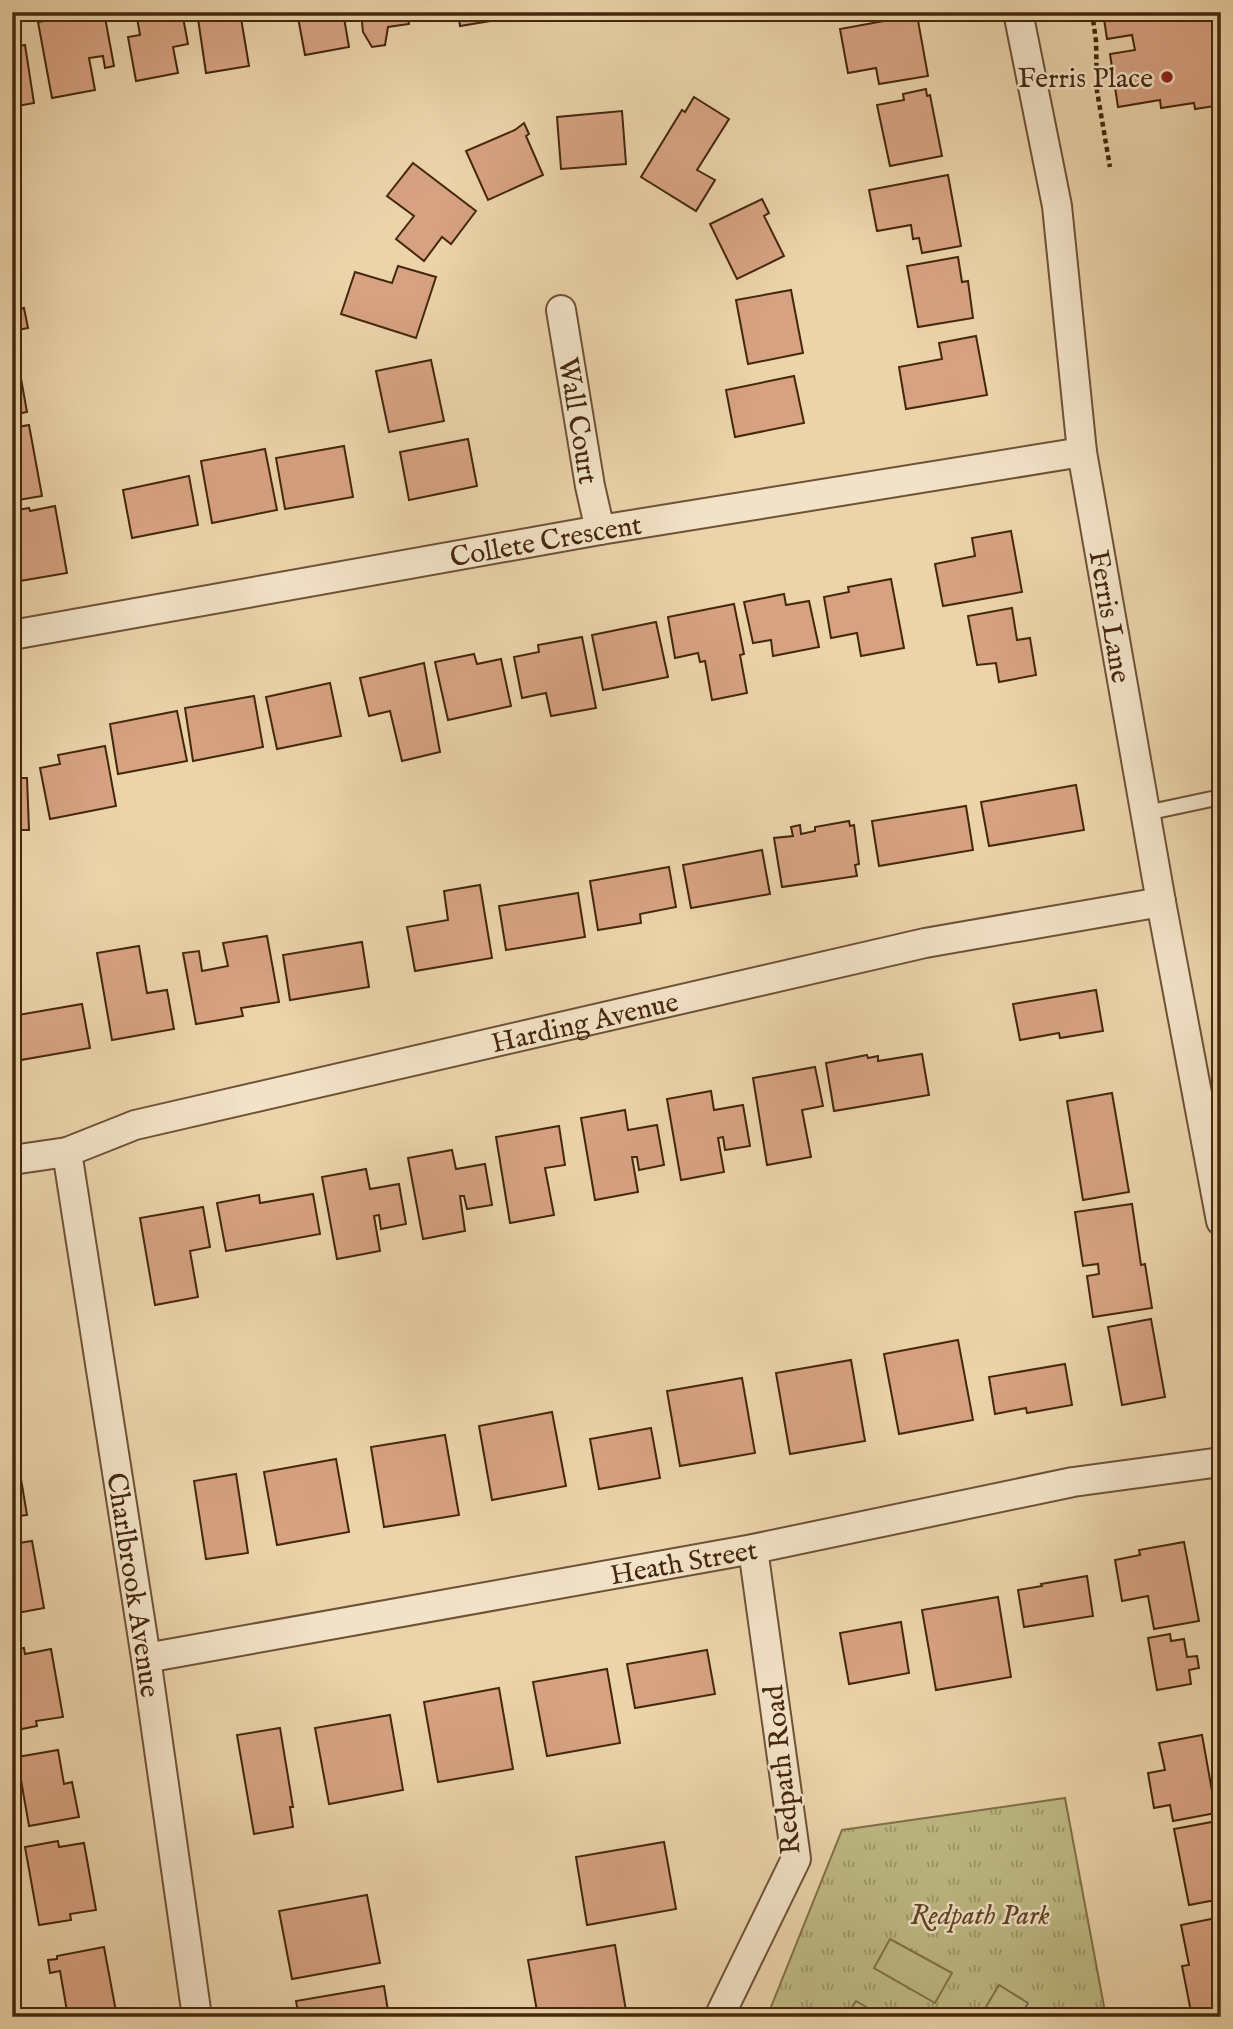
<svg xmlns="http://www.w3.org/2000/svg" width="1233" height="2029" font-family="'IM FELL English',serif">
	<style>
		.park { fill: url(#park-tufts); stroke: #827048; stroke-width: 2 }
		.garden { fill: #beba84; stroke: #827048; stroke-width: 2 }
		.building { fill: #d7a282; stroke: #45270c; stroke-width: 2 }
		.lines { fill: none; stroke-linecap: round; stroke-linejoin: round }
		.service-casing { stroke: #6e5234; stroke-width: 18 }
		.minor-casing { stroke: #6e5234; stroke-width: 32 }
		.path { stroke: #45270c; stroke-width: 4.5; stroke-dasharray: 5 3.5; stroke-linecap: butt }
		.service { stroke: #f2e2c8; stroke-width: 14 }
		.minor { stroke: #f2e2c8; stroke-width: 28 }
		.poi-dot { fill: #8f2418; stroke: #f2e2c8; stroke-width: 2.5 }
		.labels { text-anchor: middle; stroke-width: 5; stroke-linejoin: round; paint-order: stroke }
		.poi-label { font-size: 28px; fill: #45270c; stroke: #f2e2c8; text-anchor: end }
		.street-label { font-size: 28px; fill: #45270c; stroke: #f2e2c8 }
		.park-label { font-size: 28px; font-style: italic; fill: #5d4424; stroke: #f2e2c8 }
	</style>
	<defs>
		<pattern id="park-tufts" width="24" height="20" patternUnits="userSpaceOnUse" patternTransform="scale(1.75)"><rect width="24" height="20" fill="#beba84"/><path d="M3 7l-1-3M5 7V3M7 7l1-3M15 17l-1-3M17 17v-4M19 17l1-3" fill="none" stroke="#9c976a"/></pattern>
	</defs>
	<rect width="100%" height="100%" fill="#ebd3aa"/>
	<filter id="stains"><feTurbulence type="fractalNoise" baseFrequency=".00286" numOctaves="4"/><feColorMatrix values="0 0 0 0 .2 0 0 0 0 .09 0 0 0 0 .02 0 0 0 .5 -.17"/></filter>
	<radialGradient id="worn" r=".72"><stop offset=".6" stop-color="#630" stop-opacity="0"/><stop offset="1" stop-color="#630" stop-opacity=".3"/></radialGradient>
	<polygon class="park" points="1065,1798 1106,2017 767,2017 842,1830"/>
	<g class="garden">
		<polygon points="890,1939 952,1973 935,2003 874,1968"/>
		<polygon points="999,1985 1028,2003 1020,2017 980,2017"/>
		<polygon points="856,2001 883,2017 846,2017"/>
	</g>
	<g class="building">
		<polygon points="96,12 104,12 114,66 105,68 103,56 89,58 95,90 52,98 38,22"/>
		<polygon points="136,12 182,12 188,44 173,47 178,73 136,81 128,37 140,35"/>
		<polygon points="197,12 240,12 249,66 206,73"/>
		<polygon points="297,12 343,12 349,47 305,55"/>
		<polygon points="361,12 407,12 409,24 388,27 385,45 372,47 363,32"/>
		<polygon points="458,12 502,12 503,19 460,26"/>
		<polygon points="1103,12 1221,12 1221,105 1195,109 1194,103 1161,108 1160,100 1118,107 1110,54 1135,50 1132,35 1107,39"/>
		<polygon points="917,15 928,76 879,84 876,68 848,73 840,29"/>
		<polygon points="25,45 34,103 12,107 12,47"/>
		<polygon points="926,89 927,96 930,95 942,156 890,166 877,105 904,100 903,94"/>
		<polygon points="694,97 729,119 697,170 715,180 696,211 641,177 682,110 685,112"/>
		<polygon points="622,111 626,164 561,169 557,117"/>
		<polygon points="524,123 529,134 526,136 543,175 488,200 466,151 515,130"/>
		<polygon points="413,163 476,211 451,244 442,237 424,261 396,239 414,216 387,196"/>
		<polygon points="948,175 961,246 922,253 919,238 913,239 911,225 877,231 869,190"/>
		<polygon points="762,199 769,213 764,216 784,256 737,279 710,224"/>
		<polygon points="958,257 962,282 968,281 973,318 918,327 907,266"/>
		<polygon points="12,261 20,309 24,308 28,328 12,331"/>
		<polygon points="398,266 436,277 416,338 341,314 355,272 392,283"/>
		<polygon points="791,290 803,353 748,364 736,300"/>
		<polygon points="976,336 987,395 906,409 899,367 942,359 939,343"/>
		<polygon points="12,345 15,345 27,412 12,415"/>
		<polygon points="431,360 444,421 389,432 376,371"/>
		<polygon points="794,376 804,423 735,437 726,390"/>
		<polygon points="29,425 42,496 12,501 12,428"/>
		<polygon points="468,439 477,486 409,500 400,452"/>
		<polygon points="344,446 353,497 285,509 276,458"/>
		<polygon points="265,449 277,510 212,523 201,461"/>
		<polygon points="189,476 198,525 132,538 123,490"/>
		<polygon points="55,506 67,573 14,582 12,511 29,508 30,511"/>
		<polygon points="1011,531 1022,592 943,606 935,564 975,556 972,538"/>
		<polygon points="891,579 904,648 861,656 857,633 831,638 824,597 849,592 848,587"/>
		<polygon points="784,594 786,605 809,601 819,647 773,656 771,640 753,643 744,602"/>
		<polygon points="734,604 744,654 740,655 747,693 712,700 705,661 700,662 698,653 675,658 668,617"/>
		<polygon points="1012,608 1017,640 1030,638 1036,675 999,682 996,663 977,665 968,616"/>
		<polygon points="656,622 668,677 603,690 592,635"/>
		<polygon points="582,637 596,708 551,716 546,693 522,698 514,657 539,652 538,645"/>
		<polygon points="474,654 477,664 501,659 511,706 448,720 435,662"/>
		<polygon points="424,663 440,752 402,761 390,711 369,716 360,678"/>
		<polygon points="330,683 341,736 277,749 266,697"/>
		<polygon points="254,696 263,747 193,761 185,708"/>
		<polygon points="177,711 187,761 118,774 110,724"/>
		<polygon points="105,746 116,806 50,819 40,768 60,764 58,755"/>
		<polygon points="12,778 27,778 29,830 12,830"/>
		<polygon points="1076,785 1084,830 989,846 981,802"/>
		<polygon points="966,806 973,850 879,866 872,821"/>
		<polygon points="849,821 850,826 854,825 859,864 855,865 857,876 782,887 774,838 793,836 791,827 800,825 801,834 815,831 815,827"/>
		<polygon points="762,850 770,894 691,908 683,865"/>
		<polygon points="669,867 676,907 640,914 641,923 598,930 590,881"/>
		<polygon points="480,885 492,958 415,971 407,927 448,920 444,891"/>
		<polygon points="578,893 585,937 506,950 499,906"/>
		<polygon points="267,936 279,1002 241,1008 243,1016 196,1024 183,953 199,951 202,971 228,966 223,943"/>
		<polygon points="362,942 369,987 290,1000 283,955"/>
		<polygon points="139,946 147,993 167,990 174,1029 112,1040 97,953"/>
		<polygon points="1096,990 1103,1031 1060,1038 1059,1033 1020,1040 1013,1004"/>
		<polygon points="82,1004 90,1048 15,1061 12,1047 12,1016"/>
		<polygon points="922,1054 929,1095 834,1111 826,1063 867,1055 868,1058 878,1056 878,1061"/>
		<polygon points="815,1067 823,1106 802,1110 811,1157 767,1165 753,1078"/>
		<polygon points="711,1091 714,1110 743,1105 750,1146 725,1150 723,1137 718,1138 724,1172 681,1180 667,1099"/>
		<polygon points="1112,1093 1129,1192 1083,1200 1067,1101"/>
		<polygon points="625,1110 628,1130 657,1125 664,1165 639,1170 637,1157 632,1157 638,1192 595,1200 581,1118"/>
		<polygon points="559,1126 565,1165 545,1168 554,1215 510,1223 496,1137"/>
		<polygon points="452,1150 456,1169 485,1164 492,1205 467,1209 464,1196 460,1196 465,1231 423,1239 408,1158"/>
		<polygon points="366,1169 370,1189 399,1184 406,1224 381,1229 379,1215 374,1216 380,1251 337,1259 322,1177"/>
		<polygon points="313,1194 320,1234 226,1251 217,1203 259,1195 260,1203"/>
		<polygon points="1132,1204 1141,1265 1145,1264 1152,1308 1093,1317 1087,1276 1099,1274 1098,1264 1083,1266 1075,1212"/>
		<polygon points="203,1207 210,1247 190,1251 198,1297 155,1305 140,1218"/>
		<polygon points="1151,1319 1165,1397 1122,1405 1108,1327"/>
		<polygon points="958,1340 973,1420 899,1434 884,1354"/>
		<polygon points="851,1360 865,1441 790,1454 776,1373"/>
		<polygon points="1065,1364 1072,1405 1027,1413 1026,1408 995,1414 989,1377"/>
		<polygon points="742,1378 755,1453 680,1466 667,1391"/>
		<polygon points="552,1412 566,1486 492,1500 479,1426"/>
		<polygon points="651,1428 660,1478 599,1489 590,1439"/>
		<polygon points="445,1435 459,1515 384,1527 371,1447"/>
		<polygon points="336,1459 349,1532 277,1545 264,1472"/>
		<polygon points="236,1474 248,1553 206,1559 194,1481"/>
		<polygon points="21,1479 27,1515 12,1517 12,1481"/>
		<polygon points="32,1541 44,1608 17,1613 18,1618 12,1619 12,1544"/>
		<polygon points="1184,1542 1199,1621 1154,1629 1148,1596 1122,1601 1115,1560 1140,1555 1139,1550"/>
		<polygon points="1087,1576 1093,1616 1024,1627 1018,1590 1042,1586 1041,1584"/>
		<polygon points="998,1597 1011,1677 936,1690 922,1610"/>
		<polygon points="901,1622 909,1673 849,1684 840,1633"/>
		<polygon points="1170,1634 1171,1641 1184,1639 1187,1657 1197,1656 1199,1668 1189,1670 1191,1684 1157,1690 1148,1638"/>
		<polygon points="24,1648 25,1654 51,1649 63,1717 36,1721 37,1726 12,1731 12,1650"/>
		<polygon points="707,1650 715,1694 635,1708 627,1664"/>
		<polygon points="607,1669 620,1743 547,1756 533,1682"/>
		<polygon points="499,1688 513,1769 438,1782 424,1702"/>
		<polygon points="390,1715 403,1790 329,1804 315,1728"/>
		<polygon points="280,1728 293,1807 290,1807 293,1827 254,1834 237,1735"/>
		<polygon points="1202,1735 1216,1813 1173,1821 1170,1805 1154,1808 1148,1773 1165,1770 1159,1743"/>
		<polygon points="58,1750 64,1784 72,1782 79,1817 29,1826 17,1757"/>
		<polygon points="1217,1821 1221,1844 1221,1899 1189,1905 1174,1829"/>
		<polygon points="58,1841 59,1847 84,1843 96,1910 70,1914 71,1920 39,1925 25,1847"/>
		<polygon points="664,1842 676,1909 587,1925 576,1857"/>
		<polygon points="367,1895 380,1963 292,1979 279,1911"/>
		<polygon points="1221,1917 1221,2017 1192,2017 1182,1966 1189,1965 1181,1925"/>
		<polygon points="615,1945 627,2017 538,2017 528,1960"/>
		<polygon points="104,1947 117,2017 68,2017 60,1971 50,1973 48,1960 57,1959 57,1956"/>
		<polygon points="384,1986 389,2017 299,2017 296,2001"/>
	</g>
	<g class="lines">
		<g class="service-casing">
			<polyline id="service" points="1146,813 1221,797"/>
		</g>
		<g class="minor-casing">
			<g id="minor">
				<path id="s1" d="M1018,12L1057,206L1082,452L1161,902L1221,1221"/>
				<path id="s2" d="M561,310L590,486L600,530"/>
				<path id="s3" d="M12,635L600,530L1082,452"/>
				<path id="s4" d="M67,1152L146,1658L197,2017"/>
				<path id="s5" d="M12,1160L67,1152L135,1125L925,943L1161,902"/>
				<path id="s6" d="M146,1658L753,1549L1073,1482L1221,1462"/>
				<polyline points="719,2017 796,1859 753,1549"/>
			</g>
		</g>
		<polyline class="path" points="1092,12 1096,41 1097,91 1110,167"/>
		<use href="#service" class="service"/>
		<use href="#minor" class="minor"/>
	</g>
	<circle class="poi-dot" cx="1167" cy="77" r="7"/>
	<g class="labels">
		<g class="poi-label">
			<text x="1153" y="87">Ferris Place</text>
		</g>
		<g class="street-label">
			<text dy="10" stroke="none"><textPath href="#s2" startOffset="112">Wall Court</textPath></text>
			<text dy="10" stroke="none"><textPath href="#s3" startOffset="542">Collete Crescent</textPath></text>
			<text dy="10" stroke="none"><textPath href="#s1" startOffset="612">Ferris Lane</textPath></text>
			<text dy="10" stroke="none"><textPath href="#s5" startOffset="590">Harding Avenue</textPath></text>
			<text dy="10" stroke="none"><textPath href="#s6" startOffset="546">Heath Street</textPath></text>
			<text dy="10" stroke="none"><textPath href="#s4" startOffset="438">Charlbrook Avenue</textPath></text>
			<text transform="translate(781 1770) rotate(-96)" y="10">Redpath Road</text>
		</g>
		<g class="park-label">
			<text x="980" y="1924">Redpath Park</text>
		</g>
	</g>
	<rect width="1233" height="2029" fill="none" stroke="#ebd3aa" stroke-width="42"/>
	<rect x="14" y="14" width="1205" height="2001" fill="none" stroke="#45270c" stroke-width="3.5"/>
	<rect x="21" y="21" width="1191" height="1987" fill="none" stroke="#45270c" stroke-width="2"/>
	<rect width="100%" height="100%" filter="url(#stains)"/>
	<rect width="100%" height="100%" fill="url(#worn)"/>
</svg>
